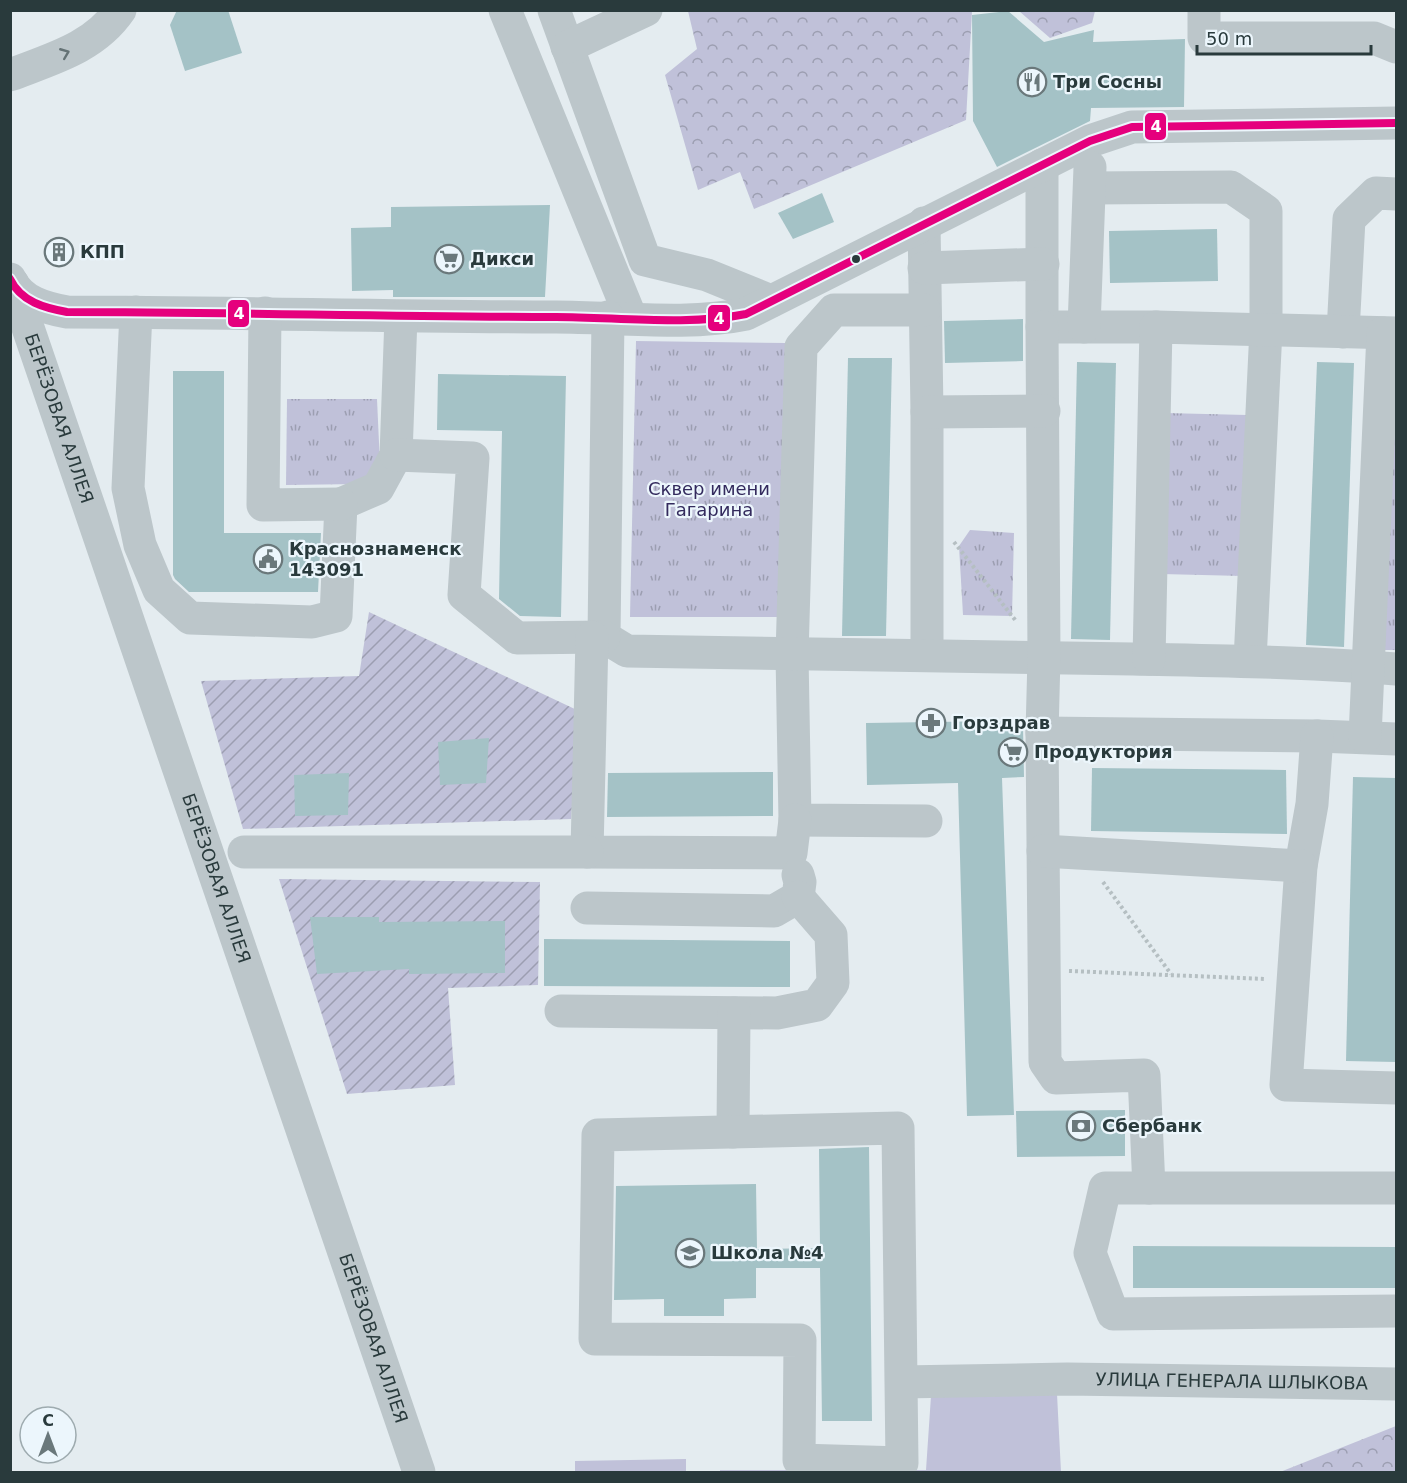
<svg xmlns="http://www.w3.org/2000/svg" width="1407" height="1483" font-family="'DejaVu Sans',sans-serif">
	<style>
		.grass { fill: #c0c1d9 }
		.forest { fill: url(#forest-crowns) }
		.park { fill: url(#park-tufts) }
		.garden { fill: url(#garden-furrows) }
		.building { fill: #a4c2c6 }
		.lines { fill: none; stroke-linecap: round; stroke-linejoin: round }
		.path { stroke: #b5bfc2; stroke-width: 4; stroke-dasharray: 3 3; stroke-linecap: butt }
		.minor { stroke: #bcc6ca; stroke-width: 33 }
		.bus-1-casing { stroke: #ecf6fc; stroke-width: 12 }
		.bus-1 { stroke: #e5007d; stroke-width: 8 }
		.oneway { stroke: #647275 }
		.bus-dot { fill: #293a3c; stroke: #ecf6fc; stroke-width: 2 }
		.labels { text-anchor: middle; stroke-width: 4.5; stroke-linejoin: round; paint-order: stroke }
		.poi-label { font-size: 18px; font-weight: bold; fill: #293a3c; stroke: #ecf6fc; text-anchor: start }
		.street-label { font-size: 18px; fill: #293a3c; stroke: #ecf6fc }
		.park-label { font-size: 18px; fill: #332a5d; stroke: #ecf6fc }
		.line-badge { stroke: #ecf6fc; stroke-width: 2 }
		.badge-label { font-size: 16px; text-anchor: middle; font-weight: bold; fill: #fff }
	</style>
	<defs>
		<pattern id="forest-crowns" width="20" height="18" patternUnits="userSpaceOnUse" patternTransform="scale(1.5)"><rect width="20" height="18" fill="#c0c1d9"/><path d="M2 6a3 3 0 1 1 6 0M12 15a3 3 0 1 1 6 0" fill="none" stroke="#9c9eb1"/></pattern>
		<pattern id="park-tufts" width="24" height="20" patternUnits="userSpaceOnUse" patternTransform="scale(1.5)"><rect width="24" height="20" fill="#c0c1d9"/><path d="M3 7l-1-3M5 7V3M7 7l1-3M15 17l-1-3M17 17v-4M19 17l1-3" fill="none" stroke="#9c9eb1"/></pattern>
		<pattern id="garden-furrows" width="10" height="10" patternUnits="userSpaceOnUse" patternTransform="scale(1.5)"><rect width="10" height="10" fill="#c0c1d9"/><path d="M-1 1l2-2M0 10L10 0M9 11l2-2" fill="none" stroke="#9c9eb1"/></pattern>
	</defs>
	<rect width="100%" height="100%" fill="#e4ecf0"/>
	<g class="grass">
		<polygon points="1057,1394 1061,1472 720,1472 720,1470 926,1470 931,1396"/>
		<polygon points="686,1459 686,1472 575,1472 575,1461"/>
	</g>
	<g class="forest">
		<polygon points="688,11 972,11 966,120 754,209 740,172 698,190 665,75 697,49"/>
		<polygon points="1019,11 1095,11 1092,23 1050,38"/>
		<polygon points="1396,1426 1396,1472 1280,1472"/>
	</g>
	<g class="park">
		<polygon points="636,341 786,343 785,617 630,617"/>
		<polygon points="287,399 377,399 380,465 359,484 286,485"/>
		<polygon points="1396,399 1396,650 1384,650"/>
		<polygon points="1165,413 1247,415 1243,576 1161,574"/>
		<polygon points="970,530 1014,533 1012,616 963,615 959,546"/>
	</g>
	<g class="garden">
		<polygon points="369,612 579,711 571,819 243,829 201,681 359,676"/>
		<polygon points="279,879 540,882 538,985 448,988 455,1085 347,1094"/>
	</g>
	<g class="building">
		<polygon points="177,10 228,10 242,53 185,71 170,25"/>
		<polygon points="1008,11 1044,42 1094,30 1093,42 1185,39 1184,107 1091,108 1090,121 997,167 973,121 972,15"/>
		<polygon points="822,193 834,222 793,239 778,213"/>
		<polygon points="550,205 545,297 393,297 393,290 352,291 351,228 391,227 391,207"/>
		<polygon points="1217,229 1218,281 1110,283 1109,231"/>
		<polygon points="70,241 72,261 48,263 46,242"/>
		<polygon points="1023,319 1023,361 945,363 944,321"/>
		<polygon points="848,358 892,358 886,636 842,636"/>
		<polygon points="1077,362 1116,363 1110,640 1071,639"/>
		<polygon points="1317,362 1354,363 1344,647 1306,645"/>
		<polygon points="173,371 224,371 224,533 321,533 318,592 189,592 175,579 173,575"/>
		<polygon points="438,374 566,376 561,617 520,616 499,599 502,431 437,430"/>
		<polygon points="1001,721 1001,727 1023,727 1024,777 1002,778 1014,1115 967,1116 958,783 867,785 866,723"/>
		<polygon points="489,738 486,783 440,785 438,742"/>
		<polygon points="1092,768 1286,770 1287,834 1091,831"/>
		<polygon points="773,772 773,816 607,817 608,773"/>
		<polygon points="349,773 348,815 295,816 294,775"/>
		<polygon points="1353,777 1396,778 1396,1062 1346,1061"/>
		<polygon points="310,917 379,917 379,922 505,921 505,973 409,974 409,969 317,974"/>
		<polygon points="544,939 790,941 790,987 544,986"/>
		<polygon points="1125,1110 1125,1156 1017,1157 1016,1111"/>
		<polygon points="869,1147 872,1421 822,1421 820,1268 756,1268 756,1298 724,1299 724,1316 664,1316 664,1299 614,1300 616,1186 756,1184 757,1249 820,1248 819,1149"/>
		<polygon points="1133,1246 1396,1247 1396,1288 1133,1288"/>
	</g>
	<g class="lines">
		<g class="path">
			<polyline points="954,542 1016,621"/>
			<polyline points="1103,882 1171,974"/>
			<polyline points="1069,971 1266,979"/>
		</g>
		<g class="minor">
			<polyline points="505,10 631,318"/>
			<polyline points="554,10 645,260 707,275 771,301"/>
			<polyline points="1204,10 1204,38 1374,38 1396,47"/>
			<polyline points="567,47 646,10"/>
			<path d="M10,75C51,59 94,48 120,10"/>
			<polyline points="1042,165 1042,327 1156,327"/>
			<polyline points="1090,188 1231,187 1266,211 1266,329 1250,661"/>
			<polyline points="924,223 927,412 927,654"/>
			<polyline points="924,268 1043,264"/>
			<path d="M10,279C21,302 45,308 67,312C230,312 393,317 556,317C616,317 688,326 746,314L1090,141L1132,127L1396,123"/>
			<path id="s1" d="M13,284L419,1472"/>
			<polyline points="924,310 834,310 801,347 792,655 795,820 926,821"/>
			<polyline points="136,312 128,488 140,545 159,590 190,618 312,622 336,616 341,504 378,488 396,455 401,317"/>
			<polyline points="265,313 263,505 341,504"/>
			<path d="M608,317L604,637L627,651C796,655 964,655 1133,659C1221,661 1309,662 1396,669"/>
			<polyline points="1042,327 1044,657 1042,733 1045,1062 1056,1078 1144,1075 1149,1188"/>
			<polyline points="1084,327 1090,167"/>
			<polyline points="1343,332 1349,219 1376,193 1396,194"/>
			<polyline points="927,412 1044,411"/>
			<polyline points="396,455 473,458 464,595 517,638 604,637"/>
			<polyline points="592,637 587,852 791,853 795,820"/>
			<polyline points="1149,659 1156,327 1396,333"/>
			<polyline points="1042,733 1317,736 1396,739"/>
			<polyline points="1317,736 1312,804 1301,866 1286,1085 1396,1088"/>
			<polyline points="1365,737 1383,333"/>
			<polyline points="1043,851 1301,866"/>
			<polyline points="244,852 587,852"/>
			<polyline points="587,908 774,911 798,897 800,882 798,875"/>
			<polyline points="561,1011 777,1013 817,1005 833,983 831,935 798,897"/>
			<polyline points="733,1132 734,1013"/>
			<polyline points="1396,1188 1105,1188 1090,1253 1113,1314 1396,1311"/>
			<path id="s2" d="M901,1382L898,1128L598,1135L595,1339L800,1340L799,1460L902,1463L901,1382L1067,1379L1396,1384"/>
		</g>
		<g class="bus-1-casing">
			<path id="bus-1" d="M10,279C21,302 45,308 67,312C230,312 393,317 556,317C616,317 688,326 746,314L1090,141L1132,127L1396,123"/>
		</g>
		<use href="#bus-1" class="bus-1"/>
	</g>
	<defs><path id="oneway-chevron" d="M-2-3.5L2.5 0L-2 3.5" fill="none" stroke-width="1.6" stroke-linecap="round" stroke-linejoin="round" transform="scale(1.5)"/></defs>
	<use class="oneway" href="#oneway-chevron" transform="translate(65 53) rotate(-22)"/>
	<defs>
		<g id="restaurant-ring" transform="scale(1.5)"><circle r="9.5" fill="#ecf6fc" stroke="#6a787b" stroke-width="1.5"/><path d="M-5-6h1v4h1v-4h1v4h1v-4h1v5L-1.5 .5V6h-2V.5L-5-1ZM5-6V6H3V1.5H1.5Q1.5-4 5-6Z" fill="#6a787b"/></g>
		<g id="building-ring" transform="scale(1.5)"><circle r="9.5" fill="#ecf6fc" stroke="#6a787b" stroke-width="1.5"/><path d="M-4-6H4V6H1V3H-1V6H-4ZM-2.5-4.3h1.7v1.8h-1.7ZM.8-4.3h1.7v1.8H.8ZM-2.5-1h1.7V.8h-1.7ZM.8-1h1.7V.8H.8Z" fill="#6a787b"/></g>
		<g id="supermarket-ring" transform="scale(1.5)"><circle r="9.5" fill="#ecf6fc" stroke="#6a787b" stroke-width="1.5"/><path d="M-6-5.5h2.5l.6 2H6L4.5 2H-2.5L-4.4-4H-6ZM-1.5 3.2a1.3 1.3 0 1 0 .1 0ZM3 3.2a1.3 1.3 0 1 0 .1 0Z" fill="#6a787b"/></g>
		<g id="civic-ring" transform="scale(1.5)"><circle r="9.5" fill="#ecf6fc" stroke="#6a787b" stroke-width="1.5"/><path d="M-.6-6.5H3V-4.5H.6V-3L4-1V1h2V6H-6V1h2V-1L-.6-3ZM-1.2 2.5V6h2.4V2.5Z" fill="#6a787b"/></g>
		<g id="pharmacy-ring" transform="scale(1.5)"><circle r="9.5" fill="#ecf6fc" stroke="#6a787b" stroke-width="1.5"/><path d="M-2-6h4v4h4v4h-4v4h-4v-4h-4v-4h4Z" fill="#6a787b"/></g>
		<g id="bank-ring" transform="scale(1.5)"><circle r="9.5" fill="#ecf6fc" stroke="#6a787b" stroke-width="1.5"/><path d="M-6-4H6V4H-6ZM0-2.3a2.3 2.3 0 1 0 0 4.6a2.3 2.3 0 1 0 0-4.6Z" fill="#6a787b"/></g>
		<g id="school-ring" transform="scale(1.5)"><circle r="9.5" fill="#ecf6fc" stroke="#6a787b" stroke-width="1.5"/><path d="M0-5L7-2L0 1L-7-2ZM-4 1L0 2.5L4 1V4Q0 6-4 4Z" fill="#6a787b"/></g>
	</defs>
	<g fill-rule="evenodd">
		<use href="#restaurant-ring" x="1032" y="82"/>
		<use href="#building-ring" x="59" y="252"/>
		<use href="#supermarket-ring" x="449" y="259"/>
		<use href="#civic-ring" x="268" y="559"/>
		<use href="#pharmacy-ring" x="931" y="723"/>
		<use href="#supermarket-ring" x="1013" y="752"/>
		<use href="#bank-ring" x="1081" y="1126"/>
		<use href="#school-ring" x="690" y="1253"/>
	</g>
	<circle class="bus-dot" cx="856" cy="259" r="5"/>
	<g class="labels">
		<g class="poi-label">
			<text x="1053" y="88">Три Сосны</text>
			<text x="80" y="258">КПП</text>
			<text x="470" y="265">Дикси</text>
			<text x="289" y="555">Краснознаменск<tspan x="289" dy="21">143091</tspan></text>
			<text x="952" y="729">Горздрав</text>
			<text x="1034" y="758">Продуктория</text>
			<text x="1102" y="1132">Сбербанк</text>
			<text x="711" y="1259">Школа №4</text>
		</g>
		<g class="street-label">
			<text dy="6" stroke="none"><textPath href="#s1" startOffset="142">БЕРЁЗОВАЯ АЛЛЕЯ</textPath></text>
			<text dy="6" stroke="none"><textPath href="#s1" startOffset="628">БЕРЁЗОВАЯ АЛЛЕЯ</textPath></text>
			<text dy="6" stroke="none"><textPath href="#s1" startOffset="1114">БЕРЁЗОВАЯ АЛЛЕЯ</textPath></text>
			<text dy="6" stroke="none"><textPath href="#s2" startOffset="1598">УЛИЦА ГЕНЕРАЛА ШЛЫКОВА</textPath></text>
		</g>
		<g class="park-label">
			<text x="709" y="495">Сквер имени<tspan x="709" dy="21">Гагарина</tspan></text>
		</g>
	</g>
	<g class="line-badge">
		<rect x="1144" y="112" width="23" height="29" rx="6" fill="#e5007d"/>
		<rect x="227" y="299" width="23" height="29" rx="6" fill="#e5007d"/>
		<rect x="707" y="304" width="24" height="28" rx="6" fill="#e5007d"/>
	</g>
	<g class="badge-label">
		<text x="1156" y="132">4</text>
		<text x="239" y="319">4</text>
		<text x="719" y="324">4</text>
	</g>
	<rect width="1407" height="1483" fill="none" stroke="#293a3c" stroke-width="24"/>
	<g transform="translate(48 1435)"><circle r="28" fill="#ecf6fc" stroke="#9eabaf" stroke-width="1.5"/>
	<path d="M0-4.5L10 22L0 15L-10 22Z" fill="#6a787b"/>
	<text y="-9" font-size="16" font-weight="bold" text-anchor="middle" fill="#293a3c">С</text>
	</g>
	<path d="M1197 45v9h174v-9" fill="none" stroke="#293a3c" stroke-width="3"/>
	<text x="1206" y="45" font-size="18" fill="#293a3c" stroke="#ecf6fc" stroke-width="4.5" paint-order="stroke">50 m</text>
</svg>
